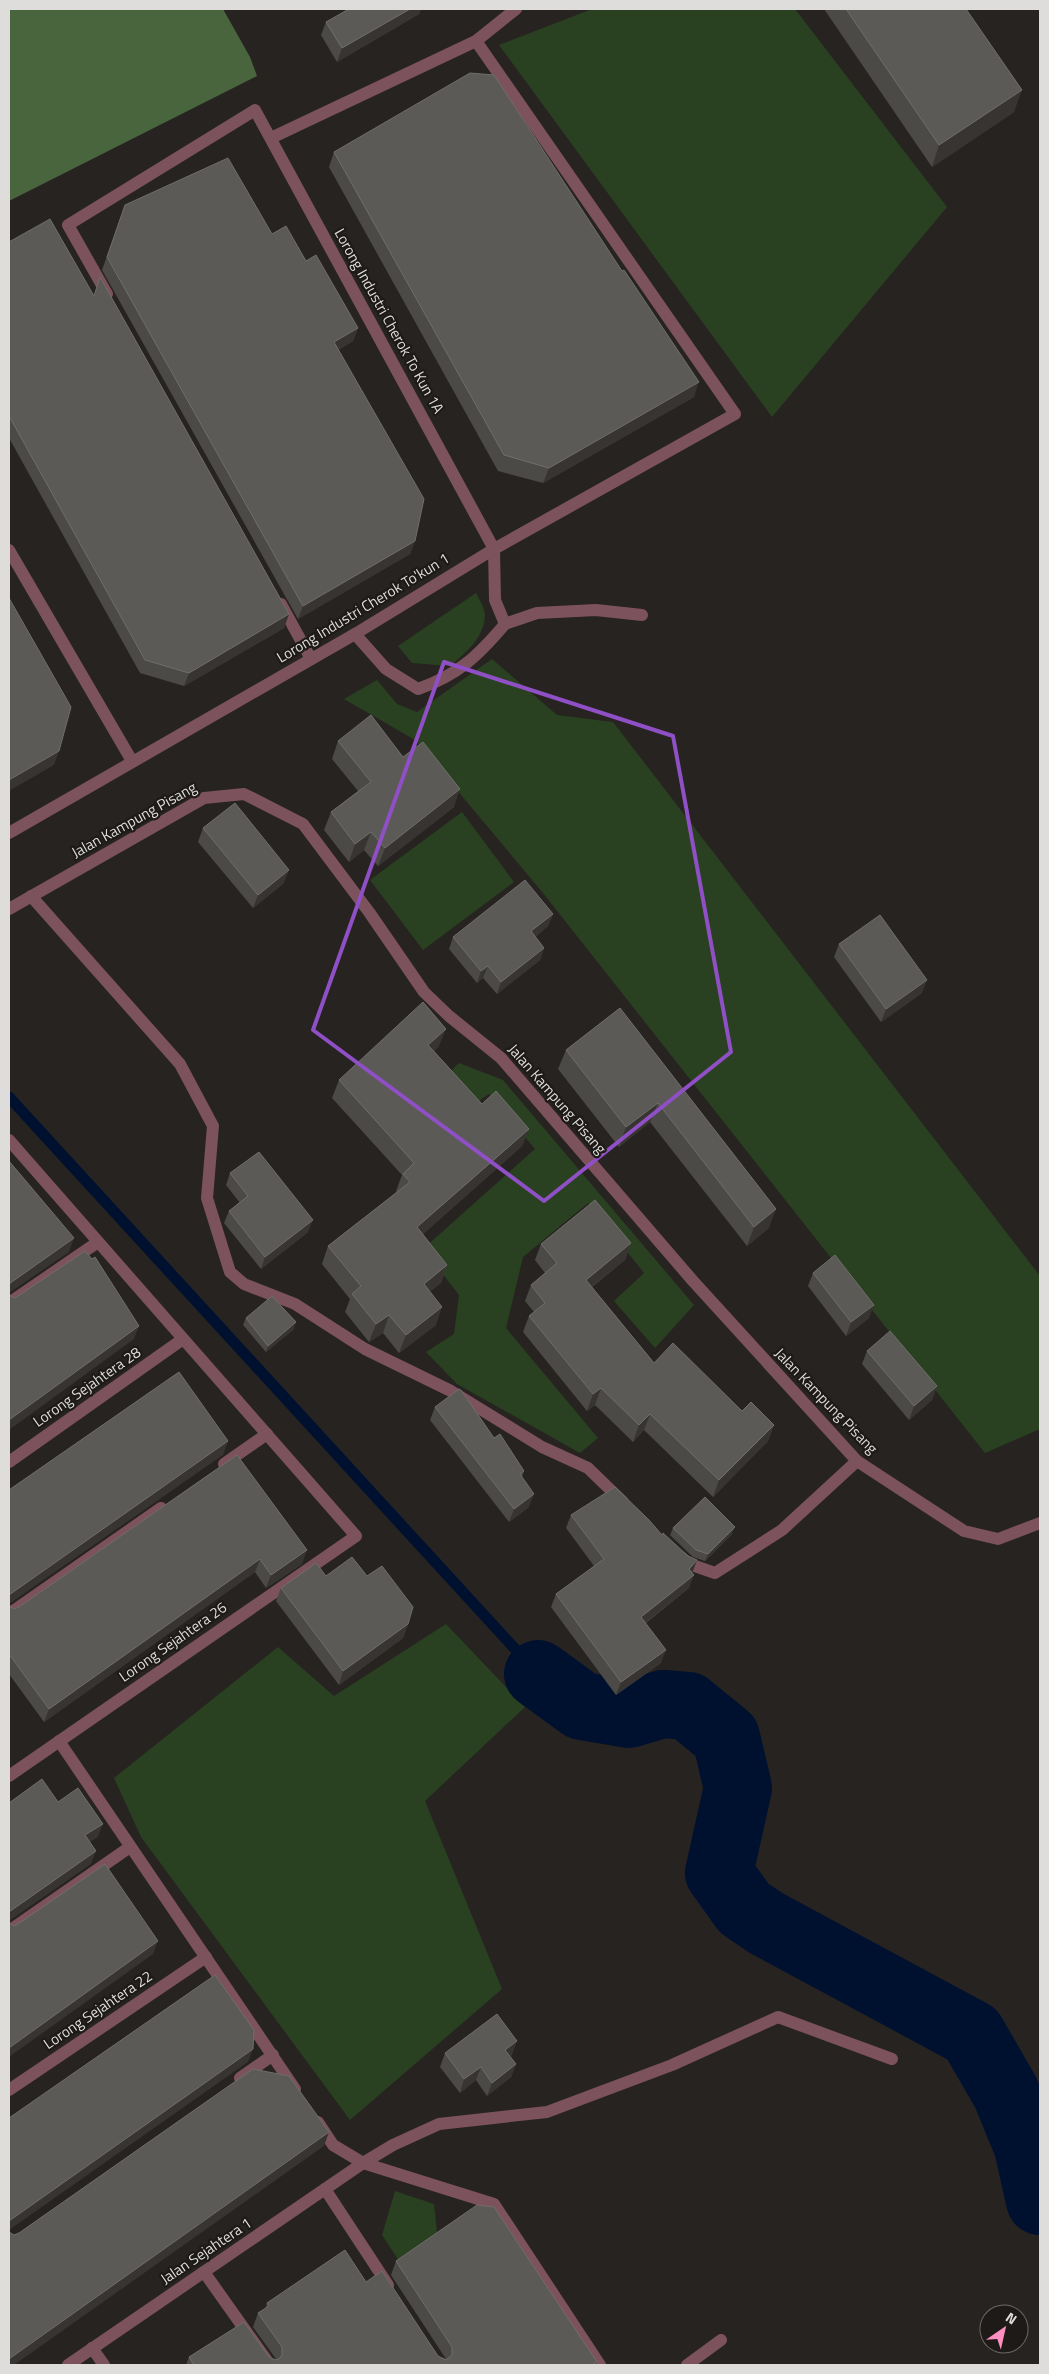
<svg xmlns="http://www.w3.org/2000/svg" width="1049" height="2374" font-family="'Titillium Web',sans-serif">
	<style>
		.green { fill: #294121 }
		.forest { fill: #48653e }
		.lines { fill: none; stroke-linecap: round; stroke-linejoin: round }
		.stream { stroke: #001130; stroke-width: 11 }
		.river { stroke: #001130; stroke-width: 68 }
		.minor { stroke: #7c525c; stroke-width: 12 }
		.wall { fill: #4c4a46 }
		.shaded-wall { fill: #373431 }
		.building { fill: #5c5a56; stroke: #706e6b }
		.marked { fill: none; stroke: #8f4fc5; stroke-width: 4; stroke-linejoin: round }
		.labels { text-anchor: middle; stroke-width: 4.5; stroke-linejoin: round; paint-order: stroke }
		.street-label { font-size: 15px; fill: #dfdddc; stroke: #1d1a18 }
	</style>
	<rect width="100%" height="100%" fill="#272321"/>
	<g class="green">
		<polygon points="592,9 795,9 947,207 772,417 499,45"/>
		<path d="M476,593C479,599 485,609 485,615C484,638 466,653 450,666L412,663L398,646Z"/>
		<polygon points="492,659 557,715 613,722 1040,1276 1040,1429 985,1453 543,893 415,740 344,699 377,680 397,704 417,712"/>
		<polygon points="462,812 514,882 423,950 370,880"/>
		<polygon points="459,1063 503,1080 694,1305 655,1348 614,1301 644,1273 588,1203 523,1257 506,1328 598,1438 580,1453 457,1384 426,1352 454,1334 459,1295 423,1249 535,1149 489,1094 471,1106 445,1076"/>
		<polygon points="446,1624 525,1707 425,1801 502,1989 350,2120 141,1837 114,1778 278,1647 334,1696"/>
		<polygon points="395,2191 434,2204 438,2242 403,2267 382,2235"/>
	</g>
	<polygon class="forest" points="9,9 223,9 250,57 257,76 9,201"/>
	<g class="lines">
		<polyline class="stream" points="9,1097 538,1674"/>
		<polyline class="river" points="538,1674 582,1706 629,1714 663,1704 688,1706 726,1737 738,1788 719,1873 744,1908 766,1923 972,2034 1006,2093 1028,2147 1040,2201"/>
		<g class="minor">
			<polyline points="271,138 476,41 516,9"/>
			<polyline points="107,294 68,225 255,110 494,549 495,600 505,624 537,613 596,610 642,615"/>
			<polyline points="9,550 132,761"/>
			<polyline points="281,604 311,659"/>
			<path d="M355,634L386,669L418,689C458,675 478,656 505,624"/>
			<polyline points="9,833 355,634 494,549 735,414 476,41"/>
			<polyline points="31,896 180,1064 213,1126 207,1198 230,1272 244,1284 295,1304 365,1349 451,1391 542,1447 588,1468 623,1502"/>
			<polyline points="9,909 204,798 244,794 303,824 369,912 424,992 449,1016 501,1058 693,1281 857,1461 964,1531 998,1539 1040,1523"/>
			<polyline points="9,1140 356,1536 9,1776"/>
			<polyline points="9,1303 98,1242"/>
			<polyline points="9,1462 183,1339"/>
			<polyline points="224,1464 267,1434"/>
			<polyline points="681,1557 689,1564 715,1573 782,1530 857,1461"/>
			<polyline points="9,1614 161,1508"/>
			<polyline points="59,1741 295,2089"/>
			<polyline points="9,1931 130,1847"/>
			<polyline points="240,2078 273,2055"/>
			<polyline points="9,2090 206,1957"/>
			<polyline points="318,2122 333,2145 363,2163 494,2204 600,2365"/>
			<polyline points="325,2189 388,2285"/>
			<polyline points="204,2272 270,2365"/>
			<polyline points="92,2348 104,2365"/>
			<polyline points="68,2365 363,2163 393,2145 439,2124 547,2112 672,2065 778,2017 892,2059"/>
			<polyline points="687,2365 721,2340"/>
		</g>
	</g>
	<g class="wall">
		<polygon points="349,9 421,9 419,14 337,62 321,35 326,22"/>
		<polygon points="824,9 966,9 1014,112 932,167"/>
		<polygon points="334,152 694,397 543,483 498,471 329,167"/>
		<polygon points="125,205 272,234 306,261 358,328 353,341 338,350 415,541 410,554 298,619 102,270"/>
		<polygon points="9,242 93,296 289,614 284,628 184,686 140,673 9,438"/>
		<polygon points="338,741 403,757 454,807 378,866 364,850 349,862 324,830 331,812 358,791 332,759"/>
		<polygon points="203,828 284,883 253,908 198,842"/>
		<polygon points="553,914 548,926 535,937 544,948 540,960 497,994 483,978 477,983 449,949 453,937"/>
		<polygon points="839,944 922,993 881,1022 834,957"/>
		<polygon points="620,1008 769,1228 747,1246 650,1122 619,1147 558,1069 566,1050"/>
		<polygon points="439,1046 434,1051 482,1104 529,1129 522,1146 423,1234 447,1265 441,1283 430,1291 436,1325 399,1353 383,1333 369,1342 345,1312 350,1299 322,1264 328,1246 397,1192 396,1191 402,1175 332,1098 339,1080"/>
		<polygon points="230,1173 308,1232 261,1269 224,1223 229,1211 240,1203 226,1185"/>
		<polygon points="631,1243 625,1260 592,1287 654,1363 742,1411 774,1425 768,1441 713,1497 644,1430 633,1442 595,1405 587,1411 523,1332 529,1316 534,1312 525,1301 531,1285 545,1273 535,1260 541,1244"/>
		<polygon points="813,1273 869,1318 846,1336 808,1286"/>
		<polygon points="246,1318 294,1329 266,1352 243,1325"/>
		<polygon points="867,1351 937,1386 932,1400 909,1420 862,1364"/>
		<polygon points="435,1407 494,1438 524,1471 522,1477 529,1507 509,1522 430,1420"/>
		<polygon points="237,1455 302,1564 266,1588 255,1572 44,1722 9,1674 9,1606 14,1609 19,1607"/>
		<polygon points="571,1515 692,1573 689,1588 646,1623 661,1663 616,1695 551,1607 556,1594 594,1566 566,1528"/>
		<polygon points="673,1528 732,1534 705,1561 693,1557 670,1535"/>
		<polygon points="326,1576 367,1576 408,1624 403,1638 339,1685 276,1601 281,1588"/>
		<polygon points="445,2053 512,2055 510,2056 516,2064 511,2077 487,2096 476,2080 460,2093 440,2067"/>
		<polygon points="396,2261 597,2362 596,2365 186,2365 189,2357 269,2357 276,2359 253,2327 258,2313 265,2309 267,2303 366,2282 438,2356 446,2359 391,2275"/>
	</g>
	<g class="shaded-wall">
		<polygon points="410,9 421,9 419,14 337,62 342,48"/>
		<polygon points="1022,90 1014,112 932,167 939,145"/>
		<polygon points="358,328 353,341 329,355 334,342"/>
		<polygon points="699,382 694,397 543,483 549,468"/>
		<polygon points="415,541 410,554 298,619 303,606"/>
		<polygon points="289,614 284,628 184,686 189,673"/>
		<polygon points="59,751 54,765 9,791 9,780"/>
		<polygon points="460,789 454,807 378,866 385,848"/>
		<polygon points="371,832 364,850 349,862 355,844"/>
		<polygon points="289,870 284,883 253,908 258,895"/>
		<polygon points="553,914 548,926 527,943 531,931"/>
		<polygon points="544,948 540,960 497,994 501,982"/>
		<polygon points="488,966 483,978 477,983 481,971"/>
		<polygon points="927,980 922,993 881,1022 886,1009"/>
		<polygon points="446,1029 439,1046 421,1063 428,1045"/>
		<polygon points="658,1103 650,1122 619,1147 626,1127"/>
		<polygon points="529,1129 522,1146 411,1245 417,1227"/>
		<polygon points="776,1209 769,1228 747,1246 754,1227"/>
		<polygon points="313,1220 308,1232 261,1269 265,1257"/>
		<polygon points="74,1238 69,1252 9,1293 9,1283"/>
		<polygon points="631,1243 625,1260 580,1296 586,1280"/>
		<polygon points="447,1265 441,1283 417,1302 424,1284"/>
		<polygon points="874,1305 869,1318 846,1336 851,1322"/>
		<polygon points="442,1307 436,1325 399,1353 406,1335"/>
		<polygon points="389,1315 383,1333 369,1342 376,1324"/>
		<polygon points="296,1322 294,1329 266,1352 268,1346"/>
		<polygon points="139,1326 134,1339 9,1430 9,1420"/>
		<polygon points="937,1386 932,1400 909,1420 914,1406"/>
		<polygon points="601,1388 595,1405 587,1411 593,1394"/>
		<polygon points="650,1414 644,1430 633,1442 639,1425"/>
		<polygon points="774,1425 768,1441 713,1497 719,1480"/>
		<polygon points="228,1441 223,1455 9,1604 9,1594"/>
		<polygon points="534,1494 529,1507 509,1522 514,1509"/>
		<polygon points="735,1527 732,1534 705,1561 708,1554"/>
		<polygon points="307,1550 302,1564 266,1588 271,1575"/>
		<polygon points="260,1559 255,1572 44,1722 49,1709"/>
		<polygon points="697,1560 692,1574 689,1569"/>
		<polygon points="694,1575 689,1588 636,1630 641,1617"/>
		<polygon points="408,1624 403,1638 339,1685 343,1671"/>
		<polygon points="666,1650 661,1663 616,1695 621,1682"/>
		<polygon points="103,1824 98,1837 80,1848 85,1835"/>
		<polygon points="96,1851 91,1864 9,1921 9,1911"/>
		<polygon points="158,1941 153,1954 9,2057 9,2048"/>
		<polygon points="517,2041 512,2055 500,2063 505,2050"/>
		<polygon points="253,2049 248,2062 9,2230 9,2220"/>
		<polygon points="516,2064 511,2077 487,2096 492,2083"/>
		<polygon points="481,2067 476,2080 460,2093 464,2079"/>
		<polygon points="329,2132 324,2146 14,2365 9,2365 9,2359"/>
	</g>
	<g class="building">
		<polygon points="349,9 410,9 342,48 326,22"/>
		<polygon points="846,9 966,9 1022,90 939,145"/>
		<polygon points="470,73 494,75 622,271 624,270 699,382 549,468 504,455 334,152"/>
		<polygon points="228,158 272,234 286,226 306,261 316,255 358,328 334,342 424,499 415,541 303,606 107,257 125,205"/>
		<polygon points="50,219 94,296 100,277 289,614 189,673 145,660 9,416 9,242"/>
		<polygon points="9,598 71,707 59,751 9,780"/>
		<polygon points="371,715 403,757 423,742 460,789 385,848 371,832 355,844 331,812 371,782 338,741"/>
		<polygon points="235,803 289,870 258,895 203,828"/>
		<polygon points="525,880 553,914 531,931 544,948 501,982 488,966 481,971 453,937"/>
		<polygon points="880,915 927,980 886,1009 839,944"/>
		<polygon points="423,1002 446,1029 428,1045 482,1104 496,1091 529,1129 417,1227 447,1265 424,1284 442,1307 406,1335 389,1315 376,1324 352,1294 361,1286 328,1246 410,1182 403,1174 414,1163 339,1080"/>
		<polygon points="620,1008 776,1209 754,1227 658,1103 626,1127 566,1050"/>
		<polygon points="259,1152 313,1220 265,1257 229,1211 248,1196 230,1173"/>
		<polygon points="9,1161 74,1238 9,1284"/>
		<polygon points="595,1200 631,1243 586,1280 654,1363 673,1343 742,1411 751,1402 774,1425 719,1480 650,1414 639,1425 601,1388 593,1394 529,1316 545,1303 531,1285 557,1263 541,1244"/>
		<polygon points="85,1251 92,1259 95,1257 139,1326 9,1420 9,1295 14,1298 18,1296"/>
		<polygon points="835,1255 874,1305 851,1322 813,1273"/>
		<polygon points="272,1296 296,1322 268,1346 246,1318"/>
		<polygon points="890,1331 937,1386 914,1406 867,1351"/>
		<polygon points="179,1372 228,1441 9,1595 9,1490"/>
		<polygon points="459,1389 461,1390 494,1438 500,1434 524,1471 520,1474 534,1494 514,1509 435,1407"/>
		<polygon points="237,1455 307,1550 271,1575 260,1559 49,1709 9,1654 9,1606 14,1609 19,1607"/>
		<polygon points="615,1487 649,1520 662,1535 663,1533 688,1556 697,1560 689,1569 694,1575 641,1617 666,1650 621,1682 556,1594 604,1559 571,1515"/>
		<polygon points="705,1497 735,1527 708,1554 696,1550 673,1528"/>
		<polygon points="352,1557 367,1576 382,1566 413,1607 408,1624 343,1671 281,1588 316,1563 326,1576"/>
		<polygon points="42,1779 58,1802 78,1788 103,1824 85,1835 96,1851 9,1912 9,1803"/>
		<polygon points="105,1864 158,1941 9,2048 9,1923 14,1926 18,1924"/>
		<polygon points="215,1975 254,2030 253,2049 9,2221 9,2118"/>
		<polygon points="497,2014 517,2041 505,2050 516,2064 492,2083 481,2067 464,2079 445,2053"/>
		<polygon points="253,2069 289,2076 329,2132 9,2359 9,2232 14,2235 19,2233"/>
		<polygon points="477,2205 494,2207 597,2362 592,2365 194,2365 189,2357 244,2322 269,2357 275,2360 279,2359 282,2355 282,2347 258,2313 269,2306 267,2303 345,2250 366,2282 382,2271 438,2356 446,2360 452,2355 452,2347 396,2261"/>
	</g>
	<path class="marked" d="M444,662L673,736L731,1052L544,1201L313,1030Z"/>
	<g class="labels">
		<g class="street-label">
			<text transform="translate(389 321) rotate(61)" y="5">Lorong Industri Cherok To Kun 1A</text>
			<text transform="translate(363 608) rotate(-31)" y="5">Lorong Industri Cherok To'kun 1</text>
			<text transform="translate(134 820) rotate(-29)" y="5">Jalan Kampung Pisang</text>
			<text transform="translate(557 1099) rotate(49)" y="5">Jalan Kampung Pisang</text>
			<text transform="translate(87 1387) rotate(-35)" y="5">Lorong Sejahtera 28</text>
			<text transform="translate(826 1401) rotate(46)" y="5">Jalan Kampung Pisang</text>
			<text transform="translate(173 1642) rotate(-35)" y="5">Lorong Sejahtera 26</text>
			<text transform="translate(98 2010) rotate(-34)" y="5">Lorong Sejahtera 22</text>
			<text transform="translate(206 2251) rotate(-34)" y="5">Jalan Sejahtera 1</text>
		</g>
	</g>
	<rect width="1049" height="2374" fill="none" stroke="#dfdddc" stroke-width="20"/>
	<g transform="translate(1004 2329) rotate(34)"><circle r="24" fill="#1d1a18" stroke="#6b6866"/>
	<path d="M0-4L9 19L0 12L-9 19Z" fill="#fd8ec0"/>
	<text y="-8" font-size="14" font-weight="bold" text-anchor="middle" fill="#dfdddc">N</text>
	</g>
</svg>
